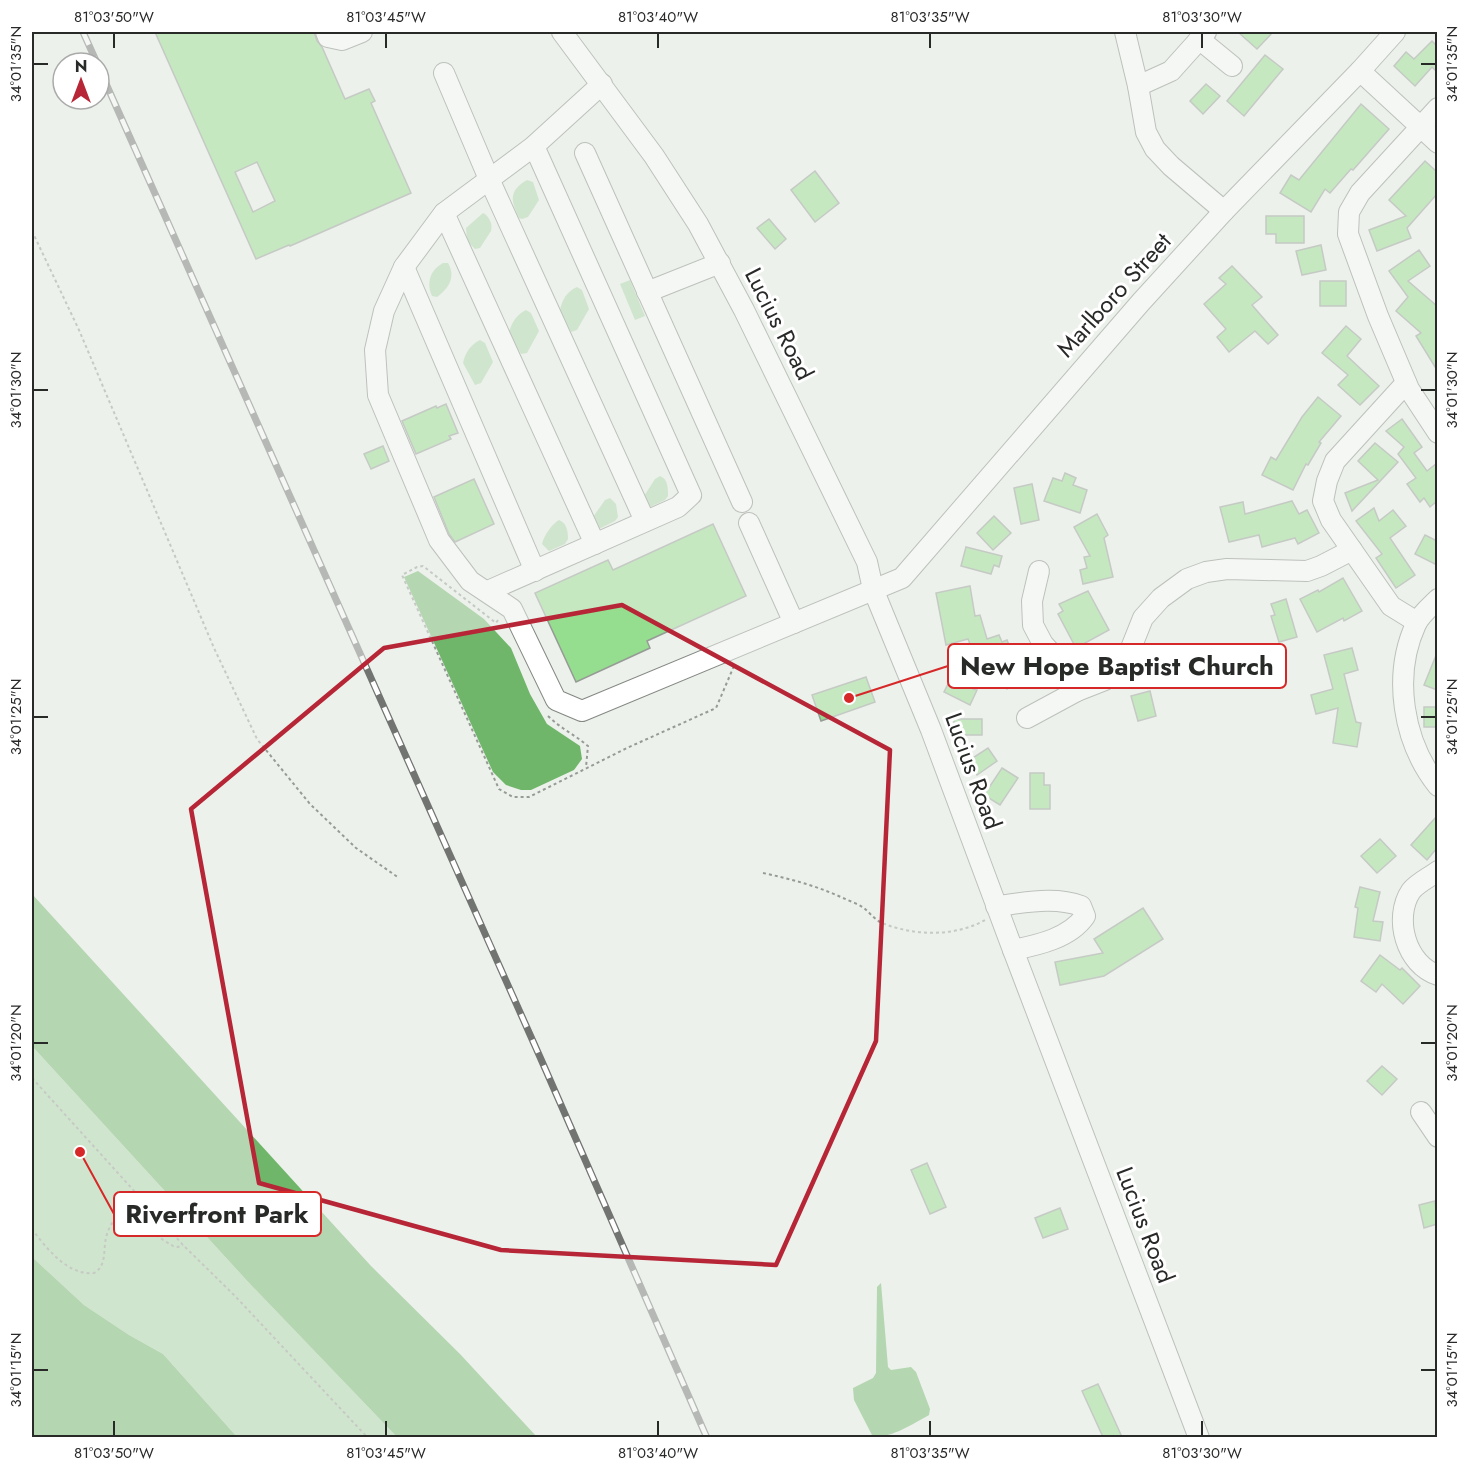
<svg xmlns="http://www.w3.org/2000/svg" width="1469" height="1469" font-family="Jost,sans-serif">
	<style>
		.green { fill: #aed8aa }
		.water { fill: #6fb66a }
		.building { fill: #95dd8f; stroke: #969b96; stroke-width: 1.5; fill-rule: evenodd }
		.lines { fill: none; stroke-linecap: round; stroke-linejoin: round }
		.minor-casing { stroke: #848883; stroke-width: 22 }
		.path { stroke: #979b97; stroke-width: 2; stroke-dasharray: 3 3; stroke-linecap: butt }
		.minor { stroke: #fff; stroke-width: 20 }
		.rail-casing { stroke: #717471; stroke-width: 7 }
		.rail { stroke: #fff; stroke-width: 4.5; stroke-dasharray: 14; stroke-linecap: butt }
		.marked { fill: none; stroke: #b72637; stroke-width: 4.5; stroke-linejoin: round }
		.ticks { fill: none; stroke: #282a28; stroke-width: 2 }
		.labels { text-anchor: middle; stroke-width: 6; stroke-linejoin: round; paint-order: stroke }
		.street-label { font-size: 24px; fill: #282a28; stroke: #fff }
		.leader { fill: none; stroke: #d62828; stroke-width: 2 }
		.callout-dot { fill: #d62828; stroke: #fff; stroke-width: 2 }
		.callout { fill: #fff; stroke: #d62828; stroke-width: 2 }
		.callout-label { font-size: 26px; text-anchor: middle; font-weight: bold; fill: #282a28 }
		.neatline { fill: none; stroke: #282a28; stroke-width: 2 }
		.ticks-label { font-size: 15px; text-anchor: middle; fill: #282a28 }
	</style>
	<rect width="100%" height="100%" fill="#ecf1eb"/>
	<g class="green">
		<path d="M527,180L533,182L539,200L528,217L522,219L519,218C511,201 508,191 527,180Z"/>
		<path d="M483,213C489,216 493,224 491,231L480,248L475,249L467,241L466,228Z"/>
		<path d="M443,263H448C456,277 449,288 437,297L432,296C426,283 430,270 443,263Z"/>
		<polygon points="630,280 645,316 635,320 620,284"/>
		<path d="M577,287L582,290L589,309L577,330L571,332L560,310C562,300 567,291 577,287Z"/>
		<path d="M526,310L531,313L539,331L527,353L521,354L509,333C511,323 517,314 526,310Z"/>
		<path d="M480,340L485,343L493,362L481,383L475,385L463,363C465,353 471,344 480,340Z"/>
		<path d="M660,476C668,479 668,488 668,496L665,500L650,507L646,505L644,496L655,479Z"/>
		<polygon points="610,498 616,504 618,517 615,521 599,529 596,527 593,517 605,500"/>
		<path d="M559,520C567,523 568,532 568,539L565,544L549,551L542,544C544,535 552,524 559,520Z"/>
		<polygon points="32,1046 251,1285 397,1437 237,1437 163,1354 129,1335 84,1305 32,1257"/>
	</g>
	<g class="water">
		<polygon points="418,571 484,619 511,648 530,694 547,724 580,746 582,759 574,770 531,790 521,790 506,785 493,772 404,577"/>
		<polygon points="32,894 371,1266 460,1354 537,1437 397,1437 251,1285 32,1046"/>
		<polygon points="32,1257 84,1305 129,1335 163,1354 237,1437 32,1437"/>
		<path d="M881,1283L888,1367L891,1370L911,1367L916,1372L930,1409L929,1415C913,1424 891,1438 873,1437L854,1400L853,1388L873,1378L876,1373L877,1287Z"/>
	</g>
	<g class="building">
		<path d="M155,32H314L317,41L322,47L345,99L369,89L375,101L371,103L411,193L290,246L289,245L256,259ZM257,162L275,201L253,212L235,172Z"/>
		<polygon points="1238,32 1273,32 1257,49"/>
		<polygon points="1432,41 1437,46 1437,72 1432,67 1415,86 1394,66 1406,52 1414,59"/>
		<polygon points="1265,55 1283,69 1244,116 1227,101"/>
		<polygon points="1206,84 1220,96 1203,114 1190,101"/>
		<polygon points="1361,104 1389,129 1353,170 1351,169 1330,193 1325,189 1311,212 1280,193 1291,175 1299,180"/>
		<polygon points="1425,161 1437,172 1437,194 1407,228 1411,238 1377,251 1369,230 1406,216 1389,200"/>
		<polygon points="815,171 839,203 815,222 791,190"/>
		<polygon points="1266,216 1304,216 1304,243 1276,243 1276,234 1266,234"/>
		<polygon points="769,219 786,239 775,249 757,228"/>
		<polygon points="1321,245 1326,270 1302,275 1296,251"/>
		<polygon points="1419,250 1430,266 1408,281 1437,306 1437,370 1416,336 1421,333 1396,311 1408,297 1389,271"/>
		<polygon points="1232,266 1262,297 1252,305 1278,335 1268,344 1255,331 1229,352 1217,337 1226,329 1204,304 1226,284 1219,278"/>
		<rect x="1320" y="281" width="26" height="25"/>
		<polygon points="1346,326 1361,339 1347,356 1379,386 1360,405 1338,385 1348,375 1322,353"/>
		<polygon points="1318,397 1341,416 1319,442 1321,443 1308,465 1306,464 1293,490 1262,475 1271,457 1276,460 1302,417"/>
		<polygon points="446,404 458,433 449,436 451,439 416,454 402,421 436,406 437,408"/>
		<polygon points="1402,419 1422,447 1414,453 1427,471 1437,463 1437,501 1430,507 1424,498 1420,502 1407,484 1416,478 1398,454 1404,447 1386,431"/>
		<polygon points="1375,443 1398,462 1352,511 1345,493 1378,480 1358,461"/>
		<polygon points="383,446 389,461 371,469 364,454"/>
		<polygon points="1065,473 1076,478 1073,485 1087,490 1080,513 1044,501 1053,478 1062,481"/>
		<polygon points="474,479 494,524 455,542 449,534 434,497"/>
		<polygon points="1032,484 1039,520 1021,524 1014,488"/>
		<polygon points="1292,501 1299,514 1307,510 1319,533 1298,544 1295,538 1262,547 1259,535 1229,542 1220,507 1243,502 1245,514"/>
		<polygon points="1374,508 1379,521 1393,510 1406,526 1390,538 1415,575 1396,588 1376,558 1382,554 1356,521"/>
		<polygon points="1097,514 1108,535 1104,538 1113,577 1083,584 1080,570 1087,568 1084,557 1090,556 1074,527"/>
		<polygon points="994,516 1011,533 993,550 977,533"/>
		<polygon points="713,524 746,596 647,641 650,648 576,682 535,593 608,560 613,570"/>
		<polygon points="1425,535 1437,541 1437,565 1415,554"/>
		<polygon points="966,547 1002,556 999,567 994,565 991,574 961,566"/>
		<polygon points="1343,578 1362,611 1344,621 1343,618 1317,632 1300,599 1318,590 1319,592"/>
		<polygon points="970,586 975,616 980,615 987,639 999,635 1002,642 1007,640 1015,660 1024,653 1035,669 1026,674 1030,679 1021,685 1018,681 1007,689 987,659 981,672 968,639 946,645 936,593"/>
		<polygon points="1088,591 1109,630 1076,648 1058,614 1063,611 1059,604"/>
		<polygon points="1286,599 1297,637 1279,642 1271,616 1275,615 1271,604"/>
		<polygon points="1352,648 1358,670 1344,674 1356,722 1361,723 1357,747 1333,743 1338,708 1316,714 1311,695 1333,689 1324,655"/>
		<polygon points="1437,653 1437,690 1424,685"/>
		<polygon points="955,670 977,680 973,689 977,690 970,705 944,692"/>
		<polygon points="866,677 875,702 821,721 812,695"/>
		<polygon points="1150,691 1156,716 1138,721 1131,696"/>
		<rect x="1424" y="707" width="13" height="20"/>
		<rect x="954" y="719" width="28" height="16"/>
		<polygon points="988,748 997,761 977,775 968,761"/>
		<polygon points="1002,768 1018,778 1000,805 984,795"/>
		<polygon points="1030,773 1044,773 1044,785 1050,785 1050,809 1030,809"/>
		<polygon points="1437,816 1437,848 1427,860 1411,845"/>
		<polygon points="1380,839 1396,856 1377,873 1361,856"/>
		<polygon points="1360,887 1380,892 1373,921 1383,922 1380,941 1354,937 1358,908 1355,907"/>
		<polygon points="1143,908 1163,939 1104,976 1060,985 1055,962 1103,953 1094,939"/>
		<polygon points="1380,955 1400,970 1402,968 1420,986 1403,1004 1382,984 1376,992 1361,981"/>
		<polygon points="1382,1066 1397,1079 1382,1095 1367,1081"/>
		<polygon points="927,1163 946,1207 930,1214 911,1170"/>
		<polygon points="1435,1201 1437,1224 1424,1228 1419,1205"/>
		<polygon points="1060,1208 1068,1229 1043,1238 1035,1218"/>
		<polygon points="1098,1384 1122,1437 1103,1437 1082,1391"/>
	</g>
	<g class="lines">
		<g class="minor-casing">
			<g id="minor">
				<polyline points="326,32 328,37 342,40 362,32"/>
				<polyline points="562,32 654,156 698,224 744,310 867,562 873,589 931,730 1010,942 1199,1438"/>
				<polyline points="1125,32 1138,86 1146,132 1155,149 1171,166 1224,211"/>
				<polyline points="1199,39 1232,66"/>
				<polyline points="1360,71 1438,143"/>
				<polyline points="444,73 489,179 645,521"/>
				<polyline points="602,84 534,146 444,213 404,267 384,311 375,350 378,395 439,540 470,581 512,609 556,700 582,711 902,578 1141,302 1224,211 1360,71 1395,32"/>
				<polyline points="1138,86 1171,71 1206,32"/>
				<polyline points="1438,108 1360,193 1349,212 1348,234 1378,316 1409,389 1438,433"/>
				<polyline points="585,153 742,502"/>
				<polyline points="444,213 595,544"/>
				<polyline points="404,267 535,571"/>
				<polyline points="647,292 720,263"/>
				<polyline points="1406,383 1335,461 1327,481 1323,501 1331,520 1391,606 1417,622"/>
				<polyline points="749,523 794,623"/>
				<polyline points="1039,571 1032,601 1033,625 1043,644 1063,666 1077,691"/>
				<polyline points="488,591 678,507 691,495 534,146"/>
				<path d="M1438,599C1431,606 1420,615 1416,624C1392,676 1403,742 1438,786"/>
				<polyline points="1027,718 1077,691 1105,680 1117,669 1131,648 1143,618 1161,598 1187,579 1206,572 1227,569 1307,571 1321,566 1352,550"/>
				<path d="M1438,871C1430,877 1417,883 1411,891C1393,918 1406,965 1438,975"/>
				<path d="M996,906C1024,903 1054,896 1081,906L1085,916C1070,938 1038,945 1013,950"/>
				<polyline points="1421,1112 1438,1137"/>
			</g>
		</g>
		<g class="path">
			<polyline points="32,231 79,330 214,648 257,739 310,804 356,848 399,878"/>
			<polyline points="498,620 496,623 423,566 417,567 402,575 499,789 513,797 529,797 627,748 716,708 734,666"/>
			<path d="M548,716C560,728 575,735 588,746L586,767"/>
			<path d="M763,873C791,879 817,886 843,898C850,901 858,904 864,908C870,913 875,920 882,923C914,936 955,937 985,920"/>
			<polyline points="32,1078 183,1245 235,1296 368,1438"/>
			<path d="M111,1224C134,1216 154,1235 173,1246L178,1247L183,1245"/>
			<path d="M32,1229C46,1248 68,1276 94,1273C107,1266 103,1250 106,1238C110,1219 125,1208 137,1195"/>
		</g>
		<use href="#minor" class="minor"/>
		<g class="rail-casing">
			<g id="rail">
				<polyline points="83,32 97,63"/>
				<polyline points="99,68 540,1057 707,1438"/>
			</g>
		</g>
		<use href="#rail" class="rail"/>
	</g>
	<path d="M0 0H1469V1469H0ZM622,605L890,750L876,1041L776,1265L501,1250L259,1183L191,809L384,648Z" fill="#ecf1eb" fill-opacity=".55" fill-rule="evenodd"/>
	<path class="marked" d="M622,605L890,750L876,1041L776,1265L501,1250L259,1183L191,809L384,648Z"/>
	<path class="ticks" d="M114,33V48M386,33V48M658,33V48M930,33V48M1202,33V48M33,64H48M1421,64H1436M33,390H48M1421,390H1436M33,717H48M1421,717H1436M33,1043H48M1421,1043H1436M33,1370H48M1421,1370H1436M114,1421V1436M386,1421V1436M658,1421V1436M930,1421V1436M1202,1421V1436"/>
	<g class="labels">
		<g class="street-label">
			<text transform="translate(1114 295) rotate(-48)" y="8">Marlboro Street</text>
			<text transform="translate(779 324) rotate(63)" y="8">Lucius Road</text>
			<text transform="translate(973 771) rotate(70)" y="8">Lucius Road</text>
			<text transform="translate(1145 1225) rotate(69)" y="8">Lucius Road</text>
		</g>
	</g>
	<path class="leader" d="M849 698L948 666M80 1152L114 1214"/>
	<g class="callout-dot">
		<circle cx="849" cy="698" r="6"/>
		<circle cx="80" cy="1152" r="6"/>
	</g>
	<g class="callout">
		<rect x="948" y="644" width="338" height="44" rx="6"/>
		<rect x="114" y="1192" width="207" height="44" rx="6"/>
	</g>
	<g class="callout-label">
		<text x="1117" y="675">New Hope Baptist Church</text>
		<text x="217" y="1223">Riverfront Park</text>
	</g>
	<rect width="1469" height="1469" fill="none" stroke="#ffffff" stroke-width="66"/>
	<g transform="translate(81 81)"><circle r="28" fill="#ffffff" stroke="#a9aaa9" stroke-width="1.5"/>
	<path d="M0-4.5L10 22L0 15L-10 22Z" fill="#b72637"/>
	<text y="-9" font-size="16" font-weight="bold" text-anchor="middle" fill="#282a28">N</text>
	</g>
	<rect x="33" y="33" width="1403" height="1403" class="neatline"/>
	<g class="ticks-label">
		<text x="114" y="22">81°03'50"W</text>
		<text x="386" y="22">81°03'45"W</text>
		<text x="658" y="22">81°03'40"W</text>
		<text x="930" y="22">81°03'35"W</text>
		<text x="1202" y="22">81°03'30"W</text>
		<text transform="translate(16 64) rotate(-90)" y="5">34°01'35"N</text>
		<text transform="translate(1452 64) rotate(-90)" y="5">34°01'35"N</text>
		<text transform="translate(16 390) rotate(-90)" y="5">34°01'30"N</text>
		<text transform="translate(1452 390) rotate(-90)" y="5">34°01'30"N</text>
		<text transform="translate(16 717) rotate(-90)" y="5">34°01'25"N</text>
		<text transform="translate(1452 717) rotate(-90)" y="5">34°01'25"N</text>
		<text transform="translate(16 1043) rotate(-90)" y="5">34°01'20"N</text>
		<text transform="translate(1452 1043) rotate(-90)" y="5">34°01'20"N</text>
		<text transform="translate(16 1370) rotate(-90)" y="5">34°01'15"N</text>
		<text transform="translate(1452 1370) rotate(-90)" y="5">34°01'15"N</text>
		<text x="114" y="1458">81°03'50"W</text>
		<text x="386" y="1458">81°03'45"W</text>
		<text x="658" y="1458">81°03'40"W</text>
		<text x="930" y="1458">81°03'35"W</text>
		<text x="1202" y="1458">81°03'30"W</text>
	</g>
</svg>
